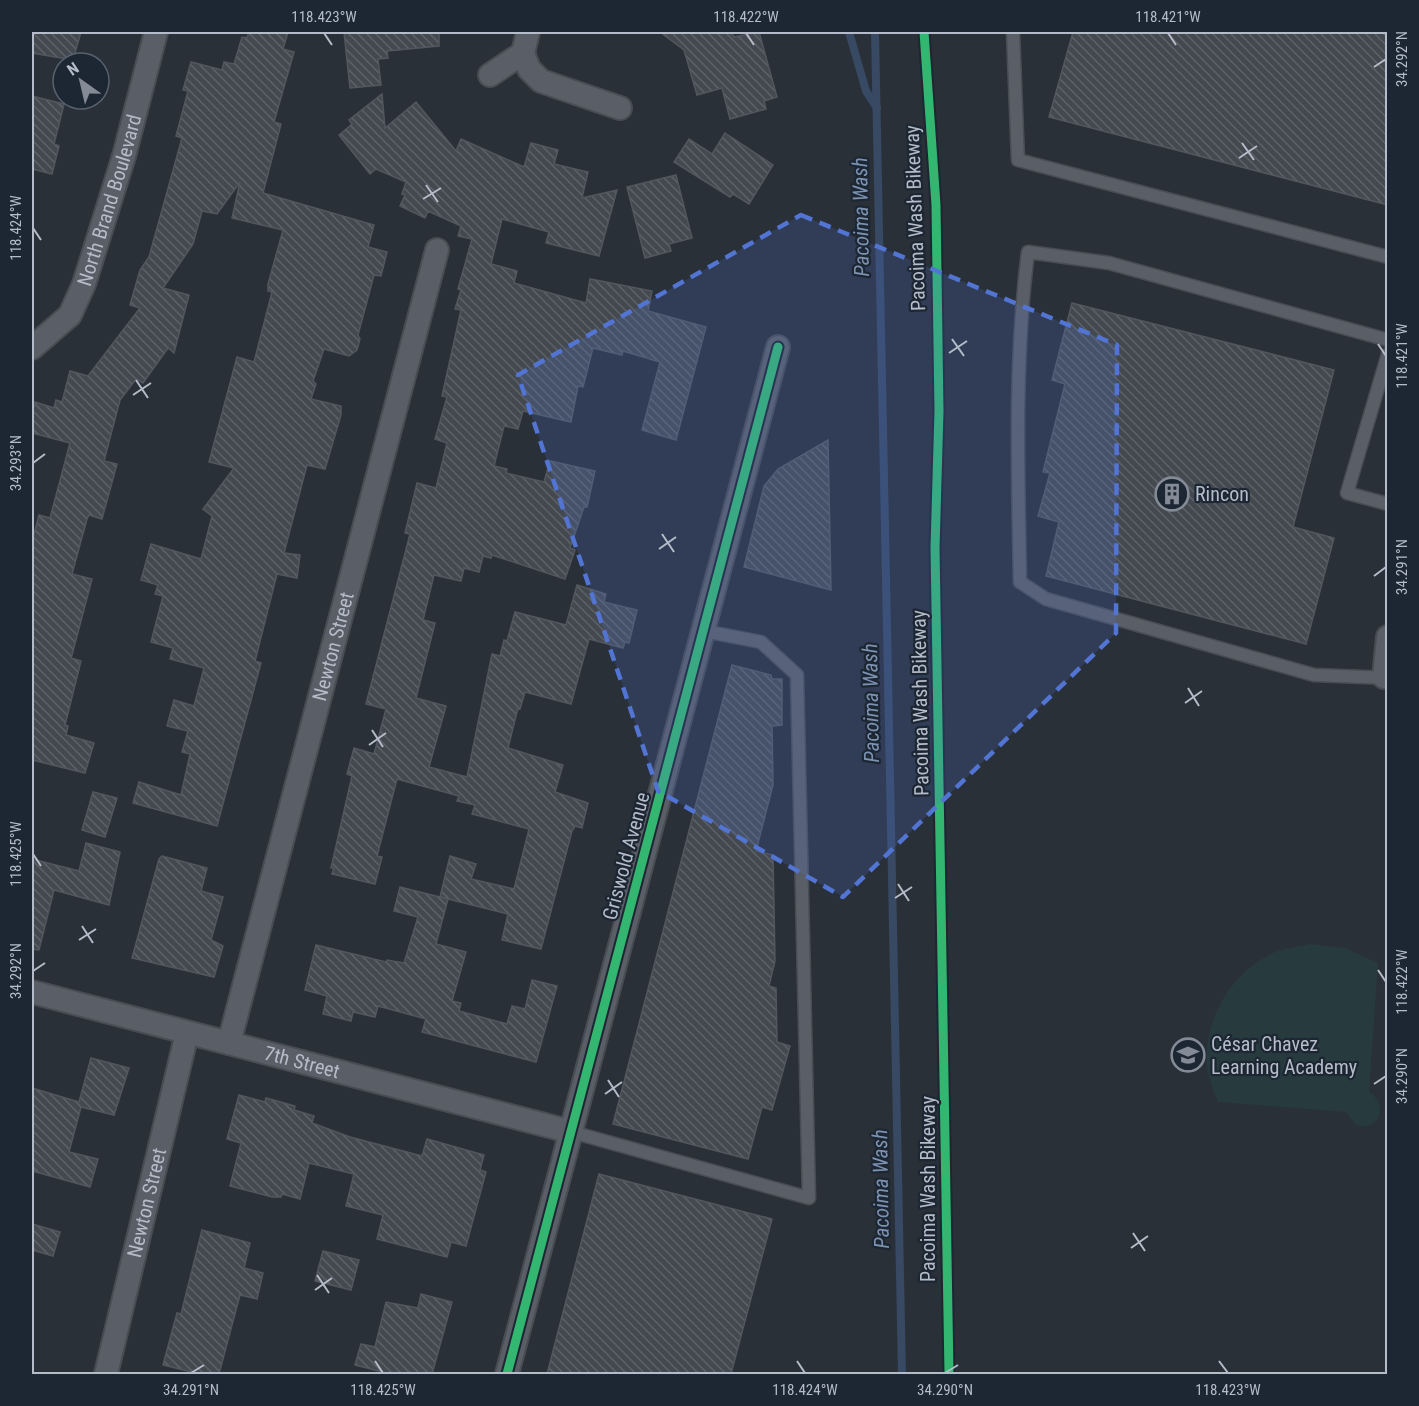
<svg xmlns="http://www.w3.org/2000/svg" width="1419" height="1406" font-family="'Roboto Condensed',sans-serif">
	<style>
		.park { fill: #273a3e }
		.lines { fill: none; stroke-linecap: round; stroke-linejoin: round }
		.stream { stroke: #384963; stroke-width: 8 }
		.building { fill: url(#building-back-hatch); stroke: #52575f; stroke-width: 1.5 }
		.service-casing { stroke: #484c53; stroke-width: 15 }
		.minor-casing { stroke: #484c53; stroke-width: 26 }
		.service { stroke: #5a5e66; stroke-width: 12 }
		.minor { stroke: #5a5e66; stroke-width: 22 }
		.cycleway-casing { stroke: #1d2633; stroke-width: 13 }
		.cycleway { stroke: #33b770; stroke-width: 9 }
		.marked { fill: #5274d3; fill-opacity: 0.2; stroke: #5274d3; stroke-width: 4.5; stroke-dasharray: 12 8; stroke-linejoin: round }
		.ticks { fill: none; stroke: #b4bcc9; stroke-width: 2 }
		.labels { text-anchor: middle; stroke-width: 4.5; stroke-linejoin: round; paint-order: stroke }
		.street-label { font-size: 20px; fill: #b4bcc9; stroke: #1d2633 }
		.poi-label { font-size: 20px; fill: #b4bcc9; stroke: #1d2633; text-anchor: start }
		.water-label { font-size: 21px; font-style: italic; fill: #7c92b1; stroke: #1d2633 }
		.neatline { fill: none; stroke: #b4bcc9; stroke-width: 2 }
		.ticks-label { font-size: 15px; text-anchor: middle; fill: #b4bcc9 }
	</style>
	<defs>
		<pattern id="building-back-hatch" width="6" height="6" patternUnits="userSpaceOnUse" patternTransform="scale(1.5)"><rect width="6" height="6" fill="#444950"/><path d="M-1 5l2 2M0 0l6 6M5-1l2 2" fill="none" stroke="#5d6168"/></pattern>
	</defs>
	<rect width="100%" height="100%" fill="#2a3038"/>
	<path class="park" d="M1310,944L1345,948L1378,963L1369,1092C1389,1104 1380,1132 1356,1125L1346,1112L1218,1102C1214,1091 1208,1078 1207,1066C1204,1018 1230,974 1273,953C1284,948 1298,947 1310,944Z"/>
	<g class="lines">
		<g class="stream">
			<polyline points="849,32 866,91 877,108"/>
			<polyline points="875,32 902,1374"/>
		</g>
	</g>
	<g class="building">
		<polygon points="32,32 81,32 73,60 32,53"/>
		<polygon points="249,32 288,32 283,49 294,52 274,122 281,124 263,193 374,225 368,247 387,252 381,276 374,275 358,335 360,339 357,350 349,356 324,349 313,381 316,384 311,399 341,406 341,415 325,469 307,465 284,553 300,555 297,578 277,574 255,661 261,663 217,826 133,803 139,782 181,795 190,754 182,752 188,731 167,726 174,700 194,706 204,668 170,659 173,648 151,642 163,596 155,594 158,585 141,580 151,544 201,559 212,516 203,509 234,468 209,462 237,357 254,362 272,292 268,291 268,284 283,230 232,218 240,182 217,214 202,211 193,244 163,288 189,295 174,353 168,348 143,383 136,379 120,400 104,461 117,464 102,519 89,515 87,519 72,574 92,579 72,655 71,658 81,661 65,725 68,726 66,735 94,743 85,773 32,760 32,542 39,515 50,518 70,443 32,433 32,414 35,402 54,408 56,400 62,402 70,371 88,376 140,308 130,305 140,270 149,257 182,138 176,136 188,91 183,90 191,62 222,70 224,62 234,64 242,37 247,38"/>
		<polygon points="344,32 439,32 439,46 387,51 388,58 378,59 381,85 350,88"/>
		<polygon points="660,32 731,32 734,37 759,32 777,97 764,101 766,109 730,119 722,88 697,95 684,50"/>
		<polygon points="1073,32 1388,32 1388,205 1049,117"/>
		<polygon points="382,94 385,128 416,102 456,151 461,139 524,167 531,143 558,150 554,164 588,172 582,198 617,190 599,256 546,243 549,232 502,219 491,264 517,271 514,283 586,303 590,279 652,291 648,311 706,327 676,440 642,430 660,362 623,351 622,355 593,348 583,387 578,386 571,422 523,411 518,429 504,426 494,466 507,469 506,473 544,482 550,461 595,471 587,507 584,507 570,548 575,550 565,579 492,555 491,558 483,556 479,572 464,568 461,581 434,575 423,620 435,623 416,698 446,706 429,767 467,777 492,654 500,656 504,640 507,641 515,612 566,625 577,585 606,594 604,602 637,610 629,643 625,642 623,648 589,639 571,704 525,692 520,709 518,708 508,748 563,765 555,792 588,803 582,828 575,826 572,831 541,949 502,940 508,914 440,897 450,856 476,864 471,879 514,889 529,829 472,814 475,805 457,801 459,796 397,779 377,856 382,857 375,884 332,874 334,868 331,868 352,776 347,774 354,748 374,754 386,709 366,704 410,534 405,533 417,483 436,488 447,443 435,439 447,397 442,396 461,310 455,309 461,290 458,289 472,239 458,236 461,226 428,211 425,218 400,206 405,195 402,194 406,182 376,169 370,174 339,135 352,124 349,120"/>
		<polygon points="32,96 64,104 54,144 59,146 52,174 32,169"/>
		<polygon points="725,133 773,165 749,204 733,194 730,197 674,162 689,139 712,154"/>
		<polygon points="676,175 692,238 669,244 671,251 645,258 627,187"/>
		<polygon points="1072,303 1334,370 1293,527 1334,538 1306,644 1046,576 1059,522 1038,516 1050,473 1043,472 1065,384 1052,380"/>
		<polygon points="828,440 831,590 744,567 764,486 778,469"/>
		<polygon points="732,665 771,675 772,679 782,679 782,725 772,726 773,785 756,851 773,855 775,961 769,986 776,988 777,1042 790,1046 772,1110 762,1107 748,1159 613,1124"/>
		<polygon points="93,792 117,798 105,837 82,830"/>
		<polygon points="86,843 120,852 109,905 54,890 39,950 32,949 32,859 79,871"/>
		<polygon points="162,856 207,868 201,891 223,897 211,940 223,946 214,977 132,958 159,859"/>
		<polygon points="400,887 448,899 436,944 466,952 452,1001 461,1003 459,1011 507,1024 512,1006 525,1009 532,980 557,986 536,1062 422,1032 426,1019 378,1006 375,1017 353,1012 351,1021 323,1014 327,996 305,990 316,945 386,962 387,960 404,963 418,917 394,911"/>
		<polygon points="91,1058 129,1068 114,1115 81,1107 69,1152 98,1159 90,1187 32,1171 32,1088 79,1102"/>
		<polygon points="239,1095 265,1102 266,1098 295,1106 294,1110 314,1116 312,1123 350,1137 422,1156 427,1139 484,1155 480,1170 486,1172 466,1246 451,1242 447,1257 377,1239 383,1215 346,1206 354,1174 313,1164 309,1163 300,1199 282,1194 281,1197 272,1197 230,1186 241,1143 227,1139"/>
		<polygon points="599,1174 772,1219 731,1374 547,1374"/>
		<polygon points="32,1224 60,1232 53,1256 32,1250"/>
		<polygon points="202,1230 250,1243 244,1268 263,1273 257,1299 240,1295 219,1374 200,1374 163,1365 177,1313 181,1314"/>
		<polygon points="323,1251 359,1260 351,1290 315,1281"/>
		<polygon points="421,1294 452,1302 432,1374 390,1374 355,1365 361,1344 375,1347 386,1302 418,1308"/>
	</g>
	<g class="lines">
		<g class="service-casing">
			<g id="service">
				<polyline points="1013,32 1018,160 1388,257"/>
				<path d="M1388,340L1109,263L1028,252C1014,361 1018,472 1020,582L1046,599L1314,675L1388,678"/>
				<polyline points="1388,354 1347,493 1388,504"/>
				<polyline points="572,1132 809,1198 797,675 761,642 704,631"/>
			</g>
		</g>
		<g class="minor-casing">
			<g id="minor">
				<polyline points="523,53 529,69 541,81 620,108"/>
				<polyline points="523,53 528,32"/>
				<polyline points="490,75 523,53"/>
				<path id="s1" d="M32,348L70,315L84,284L124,156L156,32"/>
				<polyline points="1384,677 1388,637"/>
				<path id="s2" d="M32,992L572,1132"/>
				<path id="s3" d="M229,1043L437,250"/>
				<path id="s4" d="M106,1374L187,1033"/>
				<polyline points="507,1374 778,347"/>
			</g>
		</g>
		<use href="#service" class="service"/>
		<use href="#minor" class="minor"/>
		<g class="cycleway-casing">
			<g id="cycleway">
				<polyline points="924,32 936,205 939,411 935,548 949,1374"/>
				<polyline points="507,1374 778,347"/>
			</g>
		</g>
		<use href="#cycleway" class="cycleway"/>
	</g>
	<path class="marked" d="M801,215L1117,345L1116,633L843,897L658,791L518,375Z"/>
	<path class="ticks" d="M324,33L332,45M746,33L754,45M1168,33L1176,45M1374,67L1386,59M1242,143L1254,160M1239,158L1257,146M426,185L438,202M423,199L441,188M33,228L41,240M952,339L964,356M1378,344L1386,356M949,353L967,341M136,380L148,398M133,395L151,383M33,463L45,454M662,534L674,552M659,549L676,537M1374,576L1386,567M1188,688L1199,706M1185,703L1202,691M372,730L383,747M369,745L386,733M33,854L41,866M898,884L909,901M895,898L912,887M82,926L93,943M79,940L96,929M1378,970L1386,982M33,971L45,963M608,1080L619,1097M1374,1084L1386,1076M605,1094L622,1082M1133,1233L1145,1251M1131,1248L1148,1236M317,1275L329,1293M315,1290L332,1278M375,1361L383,1373M797,1361L805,1373M1219,1361L1228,1373M191,1373L204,1365M945,1373L958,1365"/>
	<defs>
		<g id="building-ring" transform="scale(1.725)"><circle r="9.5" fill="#1d2633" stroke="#848b96" stroke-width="1.5"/><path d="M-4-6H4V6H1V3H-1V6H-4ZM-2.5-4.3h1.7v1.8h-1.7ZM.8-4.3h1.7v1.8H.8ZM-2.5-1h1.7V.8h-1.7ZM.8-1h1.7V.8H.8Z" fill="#848b96"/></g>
		<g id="school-ring" transform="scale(1.725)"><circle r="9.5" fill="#1d2633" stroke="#848b96" stroke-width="1.5"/><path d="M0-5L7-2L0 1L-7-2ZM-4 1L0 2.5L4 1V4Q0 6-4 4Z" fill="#848b96"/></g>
	</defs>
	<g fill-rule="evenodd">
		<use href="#building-ring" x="1172" y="494"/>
		<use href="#school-ring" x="1188" y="1055"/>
	</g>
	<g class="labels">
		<g class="street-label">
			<text dy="7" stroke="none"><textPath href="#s1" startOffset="172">North Brand Boulevard</textPath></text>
			<text transform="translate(915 218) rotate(-92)" y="7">Pacoima Wash Bikeway</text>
			<text dy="7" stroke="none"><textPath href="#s3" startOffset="410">Newton Street</textPath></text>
			<text transform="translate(920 703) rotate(-91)" y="7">Pacoima Wash Bikeway</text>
			<text transform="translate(626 856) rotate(-75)" y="7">Griswold Avenue</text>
			<text dy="7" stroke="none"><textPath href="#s2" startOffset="279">7th Street</textPath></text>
			<text transform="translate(928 1189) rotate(-90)" y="7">Pacoima Wash Bikeway</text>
			<text dy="7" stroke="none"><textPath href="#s4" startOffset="176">Newton Street</textPath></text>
		</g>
		<g class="poi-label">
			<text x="1195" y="501">Rincon</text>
			<text x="1211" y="1051">César Chavez<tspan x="1211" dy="23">Learning Academy</tspan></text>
		</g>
		<g class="water-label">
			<text transform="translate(861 217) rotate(-91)" y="7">Pacoima Wash</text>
			<text transform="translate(871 703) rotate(-91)" y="7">Pacoima Wash</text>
			<text transform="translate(881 1189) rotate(-91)" y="7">Pacoima Wash</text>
		</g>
	</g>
	<rect width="1419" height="1406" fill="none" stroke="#1d2633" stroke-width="66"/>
	<g transform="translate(81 81) rotate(326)"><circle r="28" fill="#1d2633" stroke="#59626f" stroke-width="1.5"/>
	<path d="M0-4.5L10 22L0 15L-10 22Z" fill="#848b96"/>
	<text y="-9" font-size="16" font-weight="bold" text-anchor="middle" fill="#b4bcc9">N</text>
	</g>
	<rect x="33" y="33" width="1353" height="1340" class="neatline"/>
	<g class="ticks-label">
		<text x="324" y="22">118.423°W</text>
		<text x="746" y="22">118.422°W</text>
		<text x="1168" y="22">118.421°W</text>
		<text transform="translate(1402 59) rotate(-90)" y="5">34.292°N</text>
		<text transform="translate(16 228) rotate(-90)" y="5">118.424°W</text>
		<text transform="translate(1402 356) rotate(-90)" y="5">118.421°W</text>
		<text transform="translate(16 463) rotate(-90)" y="5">34.293°N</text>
		<text transform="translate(1402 567) rotate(-90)" y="5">34.291°N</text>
		<text transform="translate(16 854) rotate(-90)" y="5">118.425°W</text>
		<text transform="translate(16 971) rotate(-90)" y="5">34.292°N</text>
		<text transform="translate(1402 982) rotate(-90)" y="5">118.422°W</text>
		<text transform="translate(1402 1076) rotate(-90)" y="5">34.290°N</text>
		<text x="191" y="1395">34.291°N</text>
		<text x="383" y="1395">118.425°W</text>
		<text x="805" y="1395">118.424°W</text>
		<text x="945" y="1395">34.290°N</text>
		<text x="1228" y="1395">118.423°W</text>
	</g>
</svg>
